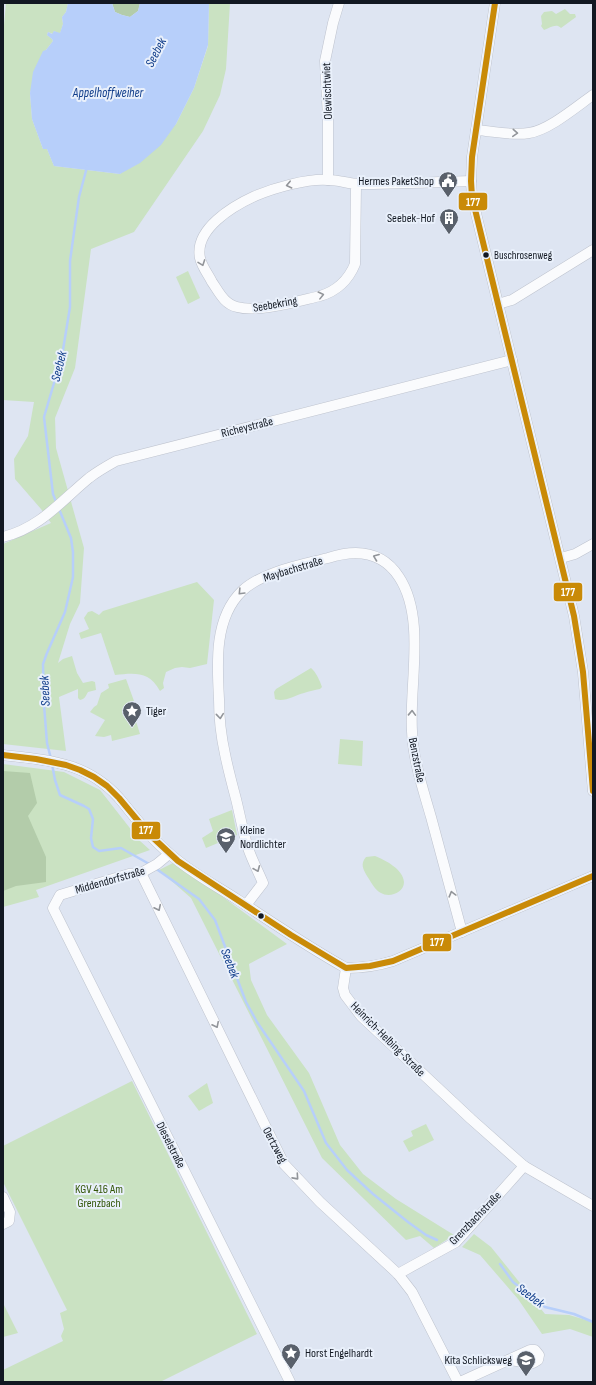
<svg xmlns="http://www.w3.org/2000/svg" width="596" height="1385" font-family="'Sofia Sans Condensed',sans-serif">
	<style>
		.green { fill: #cae2c2 }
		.forest { fill: #b3ccaa }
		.water { fill: #b7cffa }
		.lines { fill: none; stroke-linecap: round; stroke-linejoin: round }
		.stream { stroke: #b7cffa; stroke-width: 2.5 }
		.minor-casing { stroke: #bec3ce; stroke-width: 11 }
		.minor { stroke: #fafbfd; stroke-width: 10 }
		.bus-1-casing { stroke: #e9f0fb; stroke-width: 9 }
		.bus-1 { stroke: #c98a07; stroke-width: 6 }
		.oneway { stroke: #92959a }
		.bus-dot { fill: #121822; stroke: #e9f0fb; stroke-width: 1.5 }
		.labels { text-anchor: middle; stroke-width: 4; stroke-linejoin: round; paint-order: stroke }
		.bus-label { font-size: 11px; fill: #121822; stroke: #e9f0fb; text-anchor: start }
		.street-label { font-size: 12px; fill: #121822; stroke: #e9f0fb }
		.poi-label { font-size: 12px; fill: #121822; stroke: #e9f0fb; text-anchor: end }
		.park-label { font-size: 12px; fill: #335607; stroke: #e9f0fb }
		.water-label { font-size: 13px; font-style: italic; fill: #103d8a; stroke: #e9f0fb }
		.line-badge { stroke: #e9f0fb; stroke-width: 1.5 }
		.badge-label { font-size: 11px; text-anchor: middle; font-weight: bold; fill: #fff }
	</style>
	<rect width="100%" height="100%" fill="#dee5f2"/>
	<g class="green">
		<path d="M6,3H68L66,12L62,17L63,24L60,34L54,31L53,34L48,32L47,35L52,39L53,41L46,50L30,93L32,119L43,149H47L54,166L120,174L176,124L194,88L208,46L209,3H230L226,69L220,95L203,131L134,232L91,249L75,368L55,418L56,448L84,548L80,603L70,624L58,663L63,659L72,656L77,673L83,683L92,681L95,682L96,690L88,692C85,697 85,699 80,700L78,698V689L59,697L66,751L3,744V544L51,523L41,509L15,479L14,459L28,436L34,402L3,400V36Z"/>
		<path d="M565,9L570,14H575L576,17L561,28C556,23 550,28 544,30L541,26L542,24L541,16L544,12L552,11L556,14Z"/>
		<polygon points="188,271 200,298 188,304 176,277"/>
		<path d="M197,582L214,600L207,664L190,668L182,667L175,668L166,672L163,683L164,688L160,691C149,671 135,673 115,675L101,633L81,639L79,633L89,629L84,618L88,612L92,611L99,615L103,611Z"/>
		<path d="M311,668C316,672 320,681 322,687L320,689C315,690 309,691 304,693C295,695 284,703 275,699L274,692L276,689Z"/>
		<polygon points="126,679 134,701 130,702 140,734 112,741 111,735 104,737 95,736 105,720 90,712 94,707 97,705 101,693 109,688 108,684"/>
		<polygon points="340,739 363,741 362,766 338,764"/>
		<polygon points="3,764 64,772 100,790 140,841 150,850 36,890 39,897 3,907"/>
		<polygon points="232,810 237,835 206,848 202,838 213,831 209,819"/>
		<path d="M375,856C385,860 403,869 404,882C404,893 389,898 381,893C375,890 371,882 367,876C363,869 360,864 366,857Z"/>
		<polygon points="175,862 287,944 249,964 251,980 267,1015 309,1073 340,1145 363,1174 396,1199 454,1235 434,1248 420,1236 406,1240 322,1158 191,898 159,870"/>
		<polygon points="132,1081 257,1334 160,1382 3,1382 3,1370 63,1341 61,1336 64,1329 60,1313 67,1310 3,1182 3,1146"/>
		<polygon points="207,1083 213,1103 199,1111 188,1096"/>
		<polygon points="426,1124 434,1140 409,1152 403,1141 413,1136 411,1131"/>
		<polygon points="474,1234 491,1247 545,1314 569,1315 593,1322 593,1337 570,1329 542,1334 518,1299 480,1255 462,1247"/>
		<polygon points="3,1303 18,1333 3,1337"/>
	</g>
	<g class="forest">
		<polygon points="112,3 140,3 138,11 130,17 122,15 115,12"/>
		<polygon points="3,771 30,773 37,803 28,816 46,857 46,882 16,886 3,891"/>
	</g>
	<polygon class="water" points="68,3 112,3 115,12 122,15 130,17 138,11 140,3 209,3 208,45 194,88 176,124 161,145 140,163 120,174 54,166 47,149 43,149 32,119 30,93 33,72 43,51 46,50 53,41 52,39 47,35 48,32 52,34 54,31 60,33 63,24 62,17 66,12"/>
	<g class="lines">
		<g class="stream">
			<polyline points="57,504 53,494 44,417 62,356 70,307 70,261 79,197 87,167"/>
			<polyline points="51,759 47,743 44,705 43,664 47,653 65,612 73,577 73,552 71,538 59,509"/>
			<polyline points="52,764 55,780 60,795 84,806 89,809 93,819 91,838 93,847 99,851 121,848 151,865"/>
			<polyline points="155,868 199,899 215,920 246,1002 257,1022 304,1091 326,1143 347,1170 373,1194 408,1222 426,1235 437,1240"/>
			<polyline points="500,1264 513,1282 545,1307 574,1314 593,1322"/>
		</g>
		<g class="minor-casing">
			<g id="minor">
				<polyline points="495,3 472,157 471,181 472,197 574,616 583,672 593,791"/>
				<path d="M476,130C493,131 512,136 529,133C549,130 576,107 593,95"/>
				<polyline points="328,180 328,118 325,61 333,23 339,3"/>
				<path d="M356,184L355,264C348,281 337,291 320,296C298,301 258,313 237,307C224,304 219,292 212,282C208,274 202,267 200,258C194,229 233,206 255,196C274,188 308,178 329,180C339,180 349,184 359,184C396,184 434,182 471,181"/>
				<polyline points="498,304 512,300 593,250"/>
				<path d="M3,537C40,528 61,501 89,478C98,471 107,466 116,461L512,360"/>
				<polyline points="561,558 575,554 593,544"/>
				<path d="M3,755C48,760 87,762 119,798C135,817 150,838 170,854C190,872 215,885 238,900C273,923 308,947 346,968C362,968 377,966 393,961L593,876"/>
				<polyline points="169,854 157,864 141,873 129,874 60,895 53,908 290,1382"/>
				<polyline points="141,873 284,1164 320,1202 398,1274 412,1292 458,1382"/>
				<path d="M246,905L263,883C258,871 252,860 248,848C243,832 240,815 236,799C232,784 228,769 225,754C221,736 219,717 219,699C217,663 214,618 242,591C262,572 301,565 328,558C356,549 382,551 399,577C426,618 409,684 412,731C413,760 423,789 431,817C441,855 452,894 462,932"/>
				<polyline points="346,968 343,988 345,995 361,1016 471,1119 524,1166 593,1206"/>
				<polyline points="3,1197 10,1212 9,1221 3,1224"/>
				<polyline points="398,1274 456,1242 524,1166"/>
				<polyline points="460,1382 530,1350 535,1350 539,1355 538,1360 533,1363 508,1360"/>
			</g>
		</g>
		<use href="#minor" class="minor"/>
		<g class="bus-1-casing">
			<g id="bus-1">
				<polyline points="495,3 472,157 471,181 472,197 574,616 583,672 593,791"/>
				<polyline points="3,755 36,759 66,765 80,770 94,777 107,786 119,798 149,834 178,861 291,935 346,968 370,966 393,961 593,876"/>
			</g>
		</g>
		<use href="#bus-1" class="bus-1"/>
	</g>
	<defs><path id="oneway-chevron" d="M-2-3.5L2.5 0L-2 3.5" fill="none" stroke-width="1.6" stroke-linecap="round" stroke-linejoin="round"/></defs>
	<g class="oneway">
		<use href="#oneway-chevron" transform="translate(515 133) rotate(4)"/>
		<use href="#oneway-chevron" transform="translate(289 185) rotate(167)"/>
		<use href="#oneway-chevron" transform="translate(202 263) rotate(70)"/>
		<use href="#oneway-chevron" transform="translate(321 295) rotate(-14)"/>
		<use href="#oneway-chevron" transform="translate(376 557) rotate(-159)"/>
		<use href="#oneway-chevron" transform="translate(241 592) rotate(134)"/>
		<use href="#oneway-chevron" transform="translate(412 713) rotate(-88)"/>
		<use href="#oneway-chevron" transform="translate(220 716) rotate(84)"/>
		<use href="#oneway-chevron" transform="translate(257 869) rotate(67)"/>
		<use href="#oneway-chevron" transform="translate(452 894) rotate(-105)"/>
		<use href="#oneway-chevron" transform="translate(158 908) rotate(64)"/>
		<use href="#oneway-chevron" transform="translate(216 1025) rotate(64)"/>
		<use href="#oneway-chevron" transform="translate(296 1177) rotate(48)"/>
	</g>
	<defs>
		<g id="civic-pin" transform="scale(1)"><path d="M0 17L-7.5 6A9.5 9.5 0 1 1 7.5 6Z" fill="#59606b" stroke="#e9f0fb"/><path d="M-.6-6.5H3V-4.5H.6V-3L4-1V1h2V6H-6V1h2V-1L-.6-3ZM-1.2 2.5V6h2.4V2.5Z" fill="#fff"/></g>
		<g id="building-pin" transform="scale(1)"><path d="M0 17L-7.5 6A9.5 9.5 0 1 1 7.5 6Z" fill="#59606b" stroke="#e9f0fb"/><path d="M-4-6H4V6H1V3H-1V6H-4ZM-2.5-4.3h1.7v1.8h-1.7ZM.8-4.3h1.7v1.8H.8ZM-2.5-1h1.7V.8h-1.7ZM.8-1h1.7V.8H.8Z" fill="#fff"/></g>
		<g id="sight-pin" transform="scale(1)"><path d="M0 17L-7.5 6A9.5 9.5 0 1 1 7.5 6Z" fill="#59606b" stroke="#e9f0fb"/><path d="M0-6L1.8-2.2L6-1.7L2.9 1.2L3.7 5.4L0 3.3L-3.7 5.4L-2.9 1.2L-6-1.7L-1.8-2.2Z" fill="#fff"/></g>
		<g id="school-pin" transform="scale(1)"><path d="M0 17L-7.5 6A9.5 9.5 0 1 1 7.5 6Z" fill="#59606b" stroke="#e9f0fb"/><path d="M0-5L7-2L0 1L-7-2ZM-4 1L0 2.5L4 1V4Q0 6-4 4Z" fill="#fff"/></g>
	</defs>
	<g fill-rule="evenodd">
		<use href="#civic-pin" x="448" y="181"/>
		<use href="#building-pin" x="449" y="218"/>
		<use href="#sight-pin" x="132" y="711"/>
		<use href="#school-pin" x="226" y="837"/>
		<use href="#sight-pin" x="291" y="1353"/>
		<use href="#school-pin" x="526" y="1360"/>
	</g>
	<g class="bus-dot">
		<circle cx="486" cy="255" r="3.5"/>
		<circle cx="261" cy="916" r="3.5"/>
	</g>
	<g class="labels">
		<g class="bus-label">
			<text x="494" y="259">Buschrosenweg</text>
		</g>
		<g class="street-label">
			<text transform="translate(327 91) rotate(-92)" y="4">Olewischtwiet</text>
			<text transform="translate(275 304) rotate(-10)" y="4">Seebekring</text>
			<text transform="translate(247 427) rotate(-14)" y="4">Richeystraße</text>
			<text transform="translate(293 569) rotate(-17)" y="4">Maybachstraße</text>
			<text transform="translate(417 760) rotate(79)" y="4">Benzstraße</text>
			<text transform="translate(110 880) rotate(-16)" y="4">Middendorfstraße</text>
			<text transform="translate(388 1039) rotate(45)" y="4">Heinrich-Helbing-Straße</text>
			<text transform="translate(171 1145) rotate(63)" y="4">Dieselstraße</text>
			<text transform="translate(275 1145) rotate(62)" y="4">Oertzweg</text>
			<text transform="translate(475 1218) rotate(-46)" y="4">Grenzbachstraße</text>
		</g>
		<g class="poi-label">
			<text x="434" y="185">Hermes PaketShop</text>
			<text x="435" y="222">Seebek-Hof</text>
			<text x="146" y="715" text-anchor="start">Tiger</text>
			<text x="240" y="834" text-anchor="start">Kleine<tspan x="240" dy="14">Nordlichter</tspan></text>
			<text x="305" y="1357" text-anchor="start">Horst Engelhardt</text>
			<text x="512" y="1364">Kita Schlicksweg</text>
		</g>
		<g class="park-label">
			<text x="99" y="1193">KGV 416 Am<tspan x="99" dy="14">Grenzbach</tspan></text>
		</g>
		<g class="water-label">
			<text transform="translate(155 52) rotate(-63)" y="5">Seebek</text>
			<text x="108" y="97">Appelhoffweiher</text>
			<text transform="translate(58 366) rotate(-76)" y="5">Seebek</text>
			<text transform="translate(44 691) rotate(-93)" y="5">Seebek</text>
			<text transform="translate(231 963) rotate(69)" y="5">Seebek</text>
			<text transform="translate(531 1295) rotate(37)" y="5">Seebek</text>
		</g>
	</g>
	<g class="line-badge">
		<rect x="458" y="192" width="30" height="19" rx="4" fill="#c98a07"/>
		<rect x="553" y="582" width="30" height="20" rx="4" fill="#c98a07"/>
		<rect x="131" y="821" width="30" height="19" rx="4" fill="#c98a07"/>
		<rect x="422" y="933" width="30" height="19" rx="4" fill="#c98a07"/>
	</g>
	<g class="badge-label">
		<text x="473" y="206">177</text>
		<text x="568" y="596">177</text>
		<text x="146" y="834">177</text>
		<text x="437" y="946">177</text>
	</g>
	<rect width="596" height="1385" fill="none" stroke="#121822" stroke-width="8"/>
</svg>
